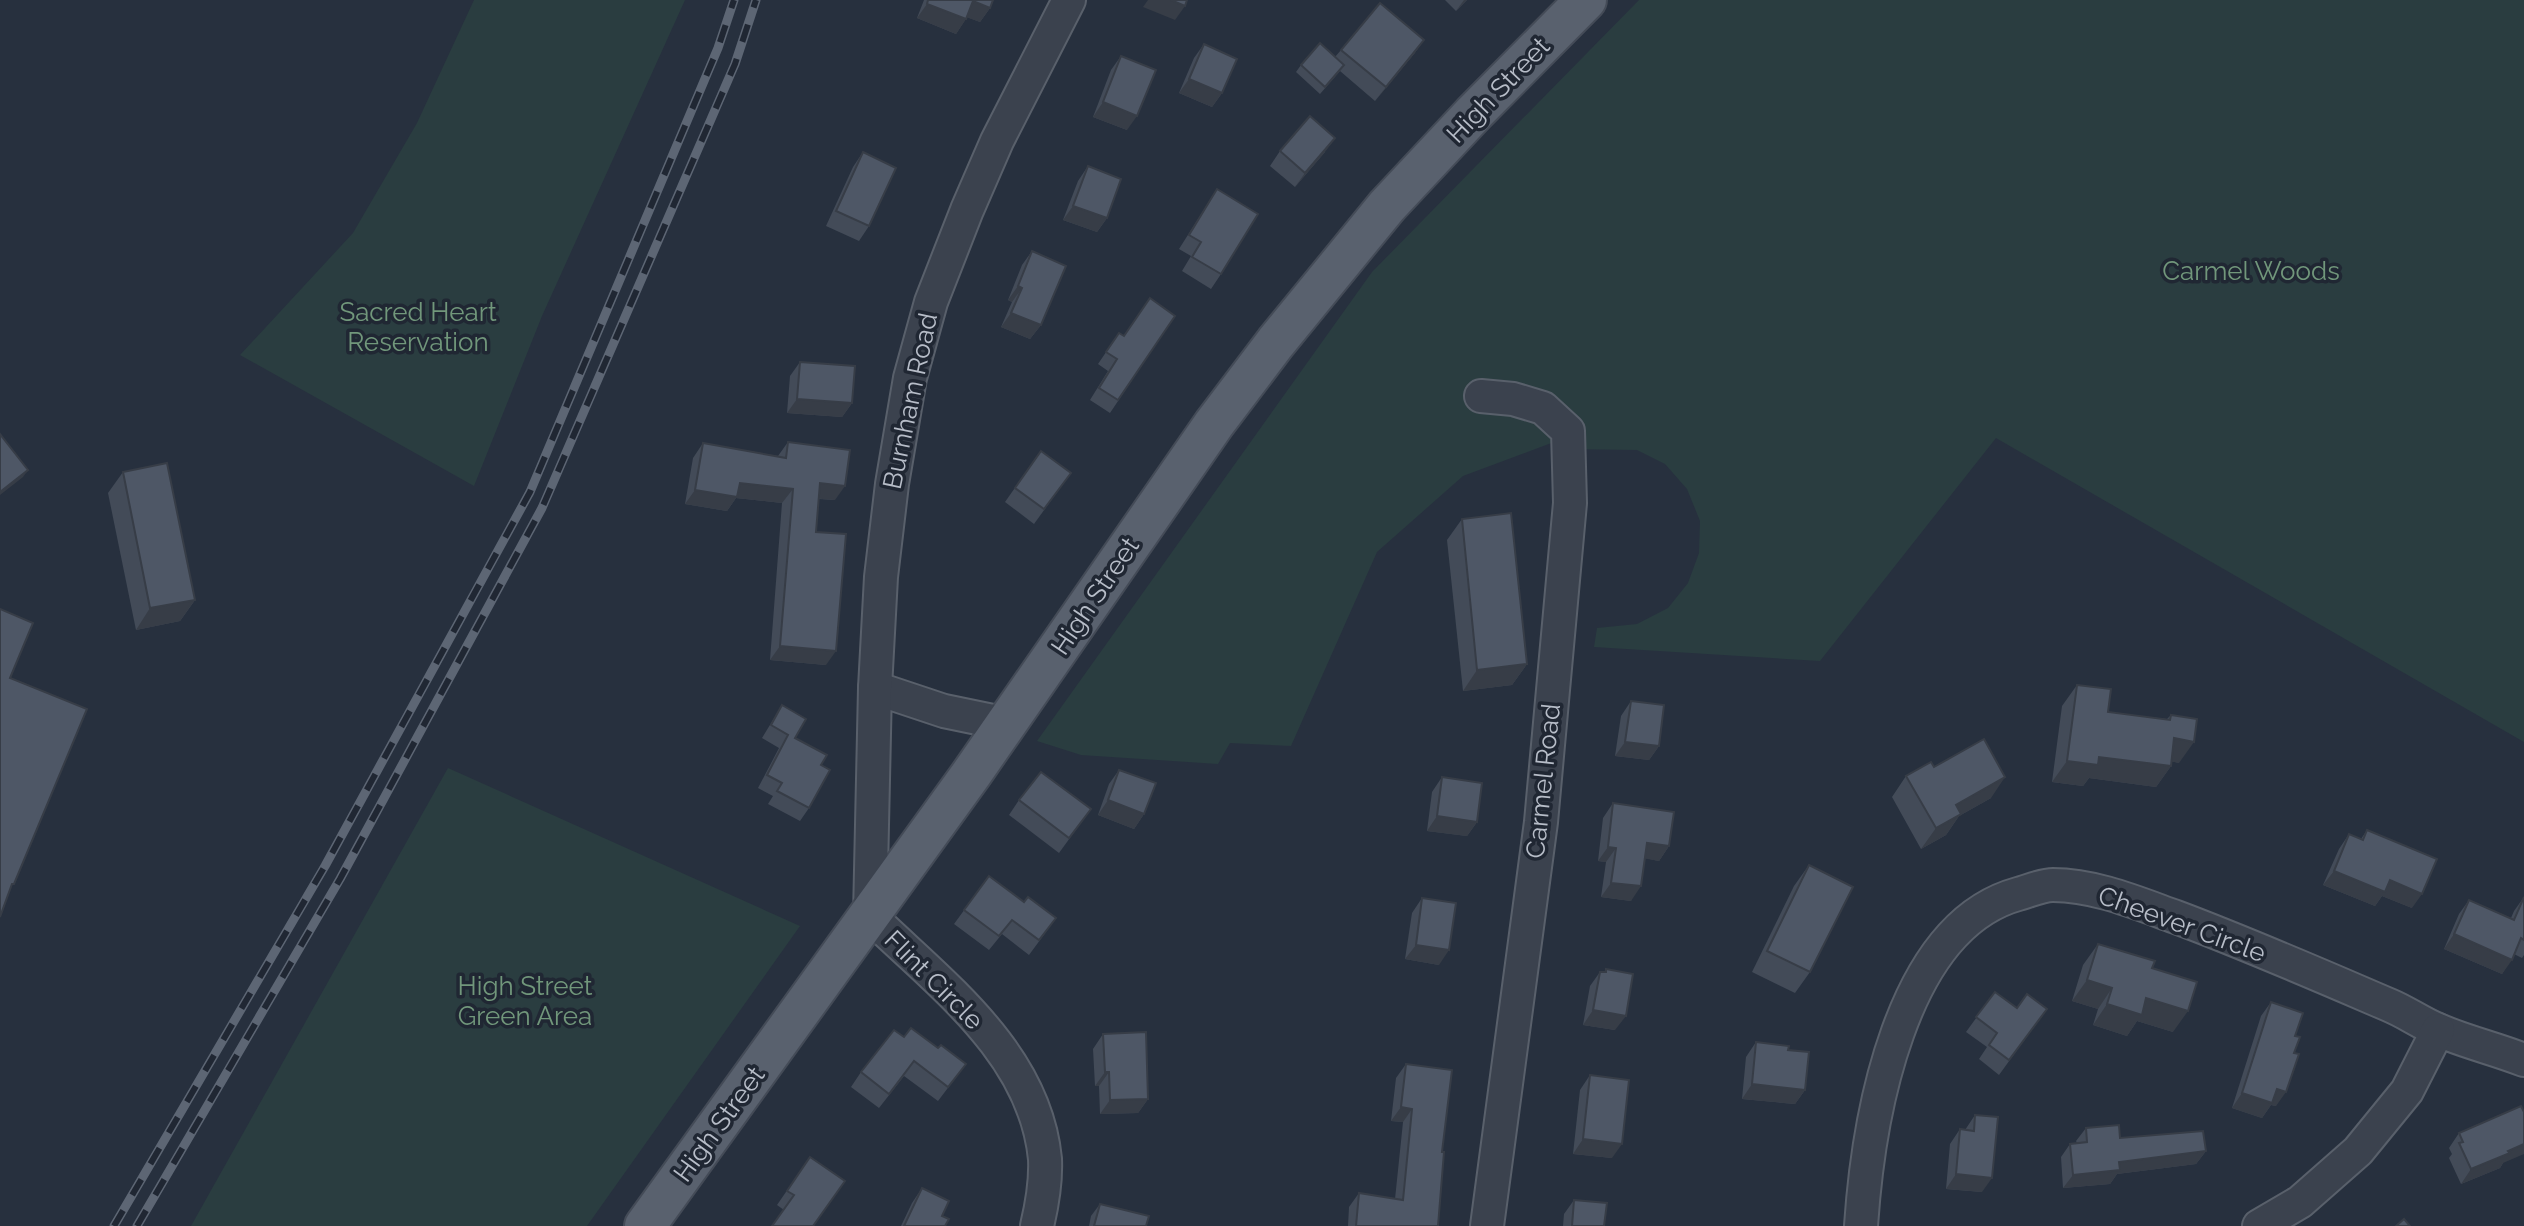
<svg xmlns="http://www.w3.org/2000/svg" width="2524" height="1226" font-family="Raleway,sans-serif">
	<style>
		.green { fill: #2a3d40 }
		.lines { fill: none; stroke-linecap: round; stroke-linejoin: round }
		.minor-casing { stroke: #59606b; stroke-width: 36 }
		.major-casing { stroke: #444b57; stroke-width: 44 }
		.minor { stroke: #3b424e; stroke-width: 32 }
		.major { stroke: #59616e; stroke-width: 40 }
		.rail-casing { stroke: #5d6674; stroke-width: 9 }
		.rail { stroke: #202733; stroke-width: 6; stroke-dasharray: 18; stroke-linecap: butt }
		.wall { fill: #434b58 }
		.shaded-wall { fill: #373d47 }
		.building { fill: #4e5766; stroke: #373d47; stroke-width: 2 }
		.labels { text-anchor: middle; stroke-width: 7; stroke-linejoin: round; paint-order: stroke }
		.street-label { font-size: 26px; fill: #b7bdc8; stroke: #202733 }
		.park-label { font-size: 26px; fill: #71977b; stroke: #202733 }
	</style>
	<rect width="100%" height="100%" fill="#27303e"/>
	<g class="green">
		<polygon points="474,0 685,0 542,316 474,486 240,355 353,233 417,123"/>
		<polygon points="1639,0 2524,0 2524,742 1996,438 1820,661 1594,647 1597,628 1637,624 1668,608 1688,583 1699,553 1700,521 1687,489 1665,464 1637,450 1562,449 1562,439 1463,476 1377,552 1291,746 1230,743 1218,764 1081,755 1037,741 1372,272"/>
		<polygon points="448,768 800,926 587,1226 191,1226"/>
	</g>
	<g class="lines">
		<g class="minor-casing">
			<g id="minor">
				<polyline points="1481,396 1513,399 1543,408 1568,431 1570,503 1541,822 1487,1226"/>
				<polyline points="875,688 944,711 1007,724"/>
				<path d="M1037,1226C1042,1205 1046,1181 1045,1159C1035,1053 940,984 870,916L875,688L881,577L892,484L910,378L931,302L967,210L997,141L1069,0"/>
				<path d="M1861,1226C1868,1121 1899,927 2018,894C2029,891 2042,885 2053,885C2095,885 2137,903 2176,917C2248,944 2319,975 2389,1005C2406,1012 2421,1023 2438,1030C2466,1042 2496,1049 2524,1060"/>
				<polyline points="2259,1226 2300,1202 2358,1151 2407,1091 2438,1030"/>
			</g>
		</g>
		<g class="major-casing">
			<polyline id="major" points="645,1226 972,773 1214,424 1276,342 1387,206 1474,113 1586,0"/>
		</g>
		<use href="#minor" class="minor"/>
		<use href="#major" class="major"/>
		<g class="rail-casing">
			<g id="rail">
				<polyline points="114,1226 325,866 530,492 718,48 734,0"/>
				<polyline points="137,1226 340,879 542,508 735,64 756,0"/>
			</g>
		</g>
		<use href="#rail" class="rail"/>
	</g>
	<g class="wall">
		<polygon points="924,0 993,0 990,8 980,22 967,17 956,34 917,18"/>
		<polygon points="1445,0 1467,0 1456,11"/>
		<polygon points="1424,40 1414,54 1375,101 1340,71 1320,94 1296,72 1301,65 1335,57 1341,50"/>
		<polygon points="1204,44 1222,93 1212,107 1179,93 1194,58"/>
		<polygon points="1121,56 1127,130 1093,117 1111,70"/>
		<polygon points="1280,151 1325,152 1295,187 1270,166"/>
		<polygon points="863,152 869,226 859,241 826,226 853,167"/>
		<polygon points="1088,166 1107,218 1097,232 1063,220 1078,181"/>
		<polygon points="1217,189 1221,274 1211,289 1182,271 1191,256 1179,249"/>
		<polygon points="1032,251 1041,325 1030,339 1001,327 1012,302 1008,300 1022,265"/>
		<polygon points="1175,316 1110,413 1090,400 1108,371 1098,364 1119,333 1124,336"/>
		<polygon points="800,362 852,403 842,417 787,413 790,376"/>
		<polygon points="788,442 835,500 819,499 816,532 826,665 770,660 782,503 736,498 727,511 685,504 693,458 703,443 778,456"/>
		<polygon points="1041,451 1071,473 1034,524 1005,502"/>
		<polygon points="123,472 195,600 180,621 136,630 108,493"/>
		<polygon points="1462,519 1527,664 1512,685 1463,691 1447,540"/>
		<polygon points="2077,685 2108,712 2167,719 2171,715 2179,763 2171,761 2171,766 2156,787 2089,778 2083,786 2052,782 2062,706"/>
		<polygon points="1631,701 1659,746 1649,760 1615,756 1621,716"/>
		<polygon points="782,705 795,738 821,765 809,808 800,821 768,804 773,796 758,788 779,748 762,738"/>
		<polygon points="1934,767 1991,798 1959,816 1946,835 1921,849 1892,797 1906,776"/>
		<polygon points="1119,770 1144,814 1134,829 1098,815 1109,784"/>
		<polygon points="1442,777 1477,822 1467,836 1427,831 1432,792"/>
		<polygon points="1019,800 1091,809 1059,853 1009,815"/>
		<polygon points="1613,803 1669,846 1659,861 1645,858 1631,901 1601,897 1606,862 1598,861 1603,818"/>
		<polygon points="2367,830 2412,908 2382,896 2375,906 2323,885 2339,849 2349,834 2361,839"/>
		<polygon points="1809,865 1810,972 1795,993 1752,972 1794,886"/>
		<polygon points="989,876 1046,932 1029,955 1002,934 989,950 954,924"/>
		<polygon points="2524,897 2524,955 2522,958 2514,954 2502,974 2444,949 2459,914 2469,900 2511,918 2514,911"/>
		<polygon points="1422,898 1439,965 1405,959 1412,913"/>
		<polygon points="2098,944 2152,968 2173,1032 2137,1021 2127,1036 2093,1025 2098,1009 2072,1001 2083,965"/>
		<polygon points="1606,969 1615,1030 1583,1025 1590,986 1600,972 1604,972"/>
		<polygon points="1995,992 2017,1008 2047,1009 1999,1075 1979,1059 1987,1047 1966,1032"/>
		<polygon points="2271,1002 2295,1036 2276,1106 2271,1105 2262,1118 2232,1108 2261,1016"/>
		<polygon points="1103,1034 1148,1099 1138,1113 1100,1114 1099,1086 1095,1086 1093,1049"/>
		<polygon points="904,1037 938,1048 966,1064 938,1101 904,1076 879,1108 851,1087 861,1072"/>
		<polygon points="1756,1042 1788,1050 1805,1090 1795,1104 1742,1099 1746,1057"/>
		<polygon points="1406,1064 1442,1152 1438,1226 1348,1226 1349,1207 1359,1193 1395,1199 1403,1122 1391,1121 1396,1078"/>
		<polygon points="1590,1075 1612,1158 1573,1154 1580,1090"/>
		<polygon points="1975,1115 1982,1192 1946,1189 1950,1144 1960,1129 1965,1130"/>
		<polygon points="2086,1128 2120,1138 2206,1151 2196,1164 2117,1174 2110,1184 2063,1188 2061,1157 2070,1144 2077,1143 2076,1141"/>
		<polygon points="2459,1133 2503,1163 2500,1168 2461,1184 2449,1158 2452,1154 2449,1148"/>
		<polygon points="810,1157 845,1181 784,1210 777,1205"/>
		<polygon points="922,1188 942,1216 945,1226 901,1226 912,1203"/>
		<polygon points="1574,1200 1604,1226 1563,1226 1564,1214"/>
		<polygon points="1100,1204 1146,1226 1089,1226 1091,1216"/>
	</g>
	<g class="shaded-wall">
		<polygon points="1148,0 1171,0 1185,6 1175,20 1143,7"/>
		<polygon points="1464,0 1467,0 1456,11"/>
		<polygon points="973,1 990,8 980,22 963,16"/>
		<polygon points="927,4 966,19 956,34 917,18"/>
		<polygon points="1424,40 1414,54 1375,101 1386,87"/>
		<polygon points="1189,79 1222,93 1212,107 1179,93"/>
		<polygon points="1103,102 1137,116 1127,130 1093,117"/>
		<polygon points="1335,138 1325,152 1295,187 1305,173"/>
		<polygon points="1073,206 1107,218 1097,232 1063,220"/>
		<polygon points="1018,286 1022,288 1012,302 1008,300"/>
		<polygon points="1011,313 1041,325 1030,339 1001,327"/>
		<polygon points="797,399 852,403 842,417 787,413"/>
		<polygon points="28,470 23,477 0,495 0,492"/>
		<polygon points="740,483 793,489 782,503 736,498 727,511 685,504 695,490"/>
		<polygon points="820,483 845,486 835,500 810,498"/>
		<polygon points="195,600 180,621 136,630 150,608"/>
		<polygon points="780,646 836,651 826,665 770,660"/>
		<polygon points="1527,664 1512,685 1463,691 1477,670"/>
		<polygon points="2174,738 2194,742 2179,763 2160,759"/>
		<polygon points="1625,742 1659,746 1649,760 1615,756"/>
		<polygon points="2099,757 2171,766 2156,787 2089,778 2083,786 2052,782 2067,761"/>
		<polygon points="2005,777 1991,798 1959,816 1946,835 1921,849 1936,828 1956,805"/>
		<polygon points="1108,800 1144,814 1134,829 1098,815"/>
		<polygon points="1437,816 1477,822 1467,836 1427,831"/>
		<polygon points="1647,843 1669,846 1659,861 1636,857"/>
		<polygon points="1608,847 1616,848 1606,862 1598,861"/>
		<polygon points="2334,871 2390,880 2422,894 2412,908 2382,896 2375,906 2323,885"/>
		<polygon points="1611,883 1641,886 1631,901 1601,897"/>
		<polygon points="2454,934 2512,960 2502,974 2444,949"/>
		<polygon points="1416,945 1449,950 1439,965 1405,959"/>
		<polygon points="2087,980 2112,988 2098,1009 2072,1001"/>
		<polygon points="2146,998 2188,1011 2173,1032 2137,1021 2127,1036 2093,1025 2107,1004"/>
		<polygon points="1593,1010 1626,1016 1615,1030 1583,1025"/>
		<polygon points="1105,1072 1109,1072 1099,1086 1095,1086"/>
		<polygon points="1752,1084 1805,1090 1795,1104 1742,1099"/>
		<polygon points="2277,1089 2286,1092 2276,1106 2271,1105 2262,1118 2232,1108 2242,1093"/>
		<polygon points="1148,1099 1138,1113 1100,1114 1110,1100"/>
		<polygon points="1401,1107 1412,1109 1403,1122 1391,1121"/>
		<polygon points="1583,1139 1622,1144 1612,1158 1573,1154"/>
		<polygon points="2524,1144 2524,1154 2503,1163 2500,1168 2461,1184 2471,1169"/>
		<polygon points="2206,1151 2196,1164 2117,1174 2110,1184 2063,1188 2073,1175 2119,1162"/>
		<polygon points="1956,1174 1992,1178 1982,1192 1946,1189"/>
	</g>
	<g class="building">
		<polygon points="928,0 993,0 990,8 973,1 966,19 927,4"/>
		<polygon points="1171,0 1187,0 1185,6"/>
		<polygon points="1380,3 1424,40 1386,87 1341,50"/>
		<polygon points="1320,43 1344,65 1325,87 1301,65"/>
		<polygon points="1204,44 1237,59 1222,93 1189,79"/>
		<polygon points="1121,56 1156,70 1137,116 1103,102"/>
		<polygon points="1310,116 1335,138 1305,173 1280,151"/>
		<polygon points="863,152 896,168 869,226 836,211"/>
		<polygon points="1088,166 1121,179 1107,218 1073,206"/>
		<polygon points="1217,189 1258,214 1221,274 1192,257 1201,242 1189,235"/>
		<polygon points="1032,251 1066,266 1041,325 1011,313 1022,288 1018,286"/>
		<polygon points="1150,298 1175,316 1118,400 1099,388 1117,359 1106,352 1119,333 1124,336"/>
		<polygon points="800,362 855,366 852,403 797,399"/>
		<polygon points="0,434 28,470 0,492"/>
		<polygon points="788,442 850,450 845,486 820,483 816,532 846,534 836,651 780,646 793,489 740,483 737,497 695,490 703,443 786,458"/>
		<polygon points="1041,451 1071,473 1044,509 1015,488"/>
		<polygon points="167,463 195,600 150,608 123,472"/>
		<polygon points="1511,513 1527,664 1477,670 1462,519"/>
		<polygon points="0,609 33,623 10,678 87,709 14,884 12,884 0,917"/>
		<polygon points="2077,685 2111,689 2108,712 2170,720 2171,715 2197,719 2194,742 2174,738 2171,766 2099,757 2098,765 2067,761"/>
		<polygon points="1631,701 1664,705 1659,746 1625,742"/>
		<polygon points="782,705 806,719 795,738 827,755 821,765 830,770 809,808 777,791 782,783 767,775 788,735 771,725"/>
		<polygon points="1984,739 2005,777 1956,805 1961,814 1936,828 1906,776 1931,762 1934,767"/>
		<polygon points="1119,770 1156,783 1144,814 1108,800"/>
		<polygon points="1041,772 1091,809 1069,838 1019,800"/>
		<polygon points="1442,777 1482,783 1477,822 1437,816"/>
		<polygon points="1613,803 1674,812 1669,846 1647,843 1641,886 1611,883 1616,848 1608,847"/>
		<polygon points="2367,830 2437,859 2422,894 2390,880 2385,892 2334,871 2349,834 2363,840"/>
		<polygon points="1809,865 1853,887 1810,972 1767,951"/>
		<polygon points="989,876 1024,902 1028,897 1056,918 1039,940 1012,920 999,936 964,910"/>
		<polygon points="2524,897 2524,940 2521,938 2512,960 2454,934 2469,900 2514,920"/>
		<polygon points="1422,898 1456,903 1449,950 1416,945"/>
		<polygon points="2098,944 2155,961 2152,968 2197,982 2188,1011 2146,998 2142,1015 2107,1004 2112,988 2087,980"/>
		<polygon points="1606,969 1633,974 1626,1016 1593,1010 1600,972 1606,972"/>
		<polygon points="1995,992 2017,1008 2027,994 2047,1009 2009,1060 1989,1045 1997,1033 1976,1017"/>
		<polygon points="2271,1002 2303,1013 2295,1036 2300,1037 2294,1053 2299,1054 2286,1092 2277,1089 2272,1103 2242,1093"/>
		<polygon points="911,1028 938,1048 941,1045 966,1064 948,1087 914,1061 889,1094 861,1072 894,1030 904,1037"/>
		<polygon points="1146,1032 1148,1099 1110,1100 1109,1072 1105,1072 1103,1034"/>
		<polygon points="1756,1042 1789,1046 1788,1050 1809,1052 1805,1090 1752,1084"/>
		<polygon points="1406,1064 1452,1070 1442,1152 1444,1152 1438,1226 1356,1226 1359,1193 1403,1200 1412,1109 1401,1107"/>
		<polygon points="1590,1075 1629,1080 1622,1144 1583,1139"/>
		<polygon points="2521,1106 2524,1112 2524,1144 2508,1151 2510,1153 2471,1169 2459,1143 2463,1142 2459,1133"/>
		<polygon points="1975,1115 1998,1117 1992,1178 1956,1174 1960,1129 1974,1131"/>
		<polygon points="2119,1125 2120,1138 2203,1131 2206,1151 2119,1162 2120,1170 2073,1175 2070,1144 2087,1142 2086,1128"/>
		<polygon points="810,1157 845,1181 813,1226 772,1226 794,1195 787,1191"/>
		<polygon points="922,1188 949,1201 942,1216 949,1219 945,1226 904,1226"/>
		<polygon points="1574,1200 1607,1203 1604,1226 1572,1226"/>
		<polygon points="1100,1204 1149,1216 1146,1226 1094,1226"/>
		<polygon points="2404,1219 2410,1226 2396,1226"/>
	</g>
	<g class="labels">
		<g class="street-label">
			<text transform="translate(1498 90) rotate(-46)" y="9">High Street</text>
			<text transform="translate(910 401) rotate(-78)" y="9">Burnham Road</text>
			<text transform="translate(1095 596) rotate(-56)" y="9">High Street</text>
			<text transform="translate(1543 781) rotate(-84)" y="9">Carmel Road</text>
			<text transform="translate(2182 924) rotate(20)" y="9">Cheever Circle</text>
			<text transform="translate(934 980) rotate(45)" y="9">Flint Circle</text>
			<text transform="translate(719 1124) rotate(-54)" y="9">High Street</text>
		</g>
		<g class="park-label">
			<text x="2251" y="280">Carmel Woods</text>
			<text x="418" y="321">Sacred Heart<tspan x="418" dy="30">Reservation</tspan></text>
			<text x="525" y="995">High Street<tspan x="525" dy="30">Green Area</tspan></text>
		</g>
	</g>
</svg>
